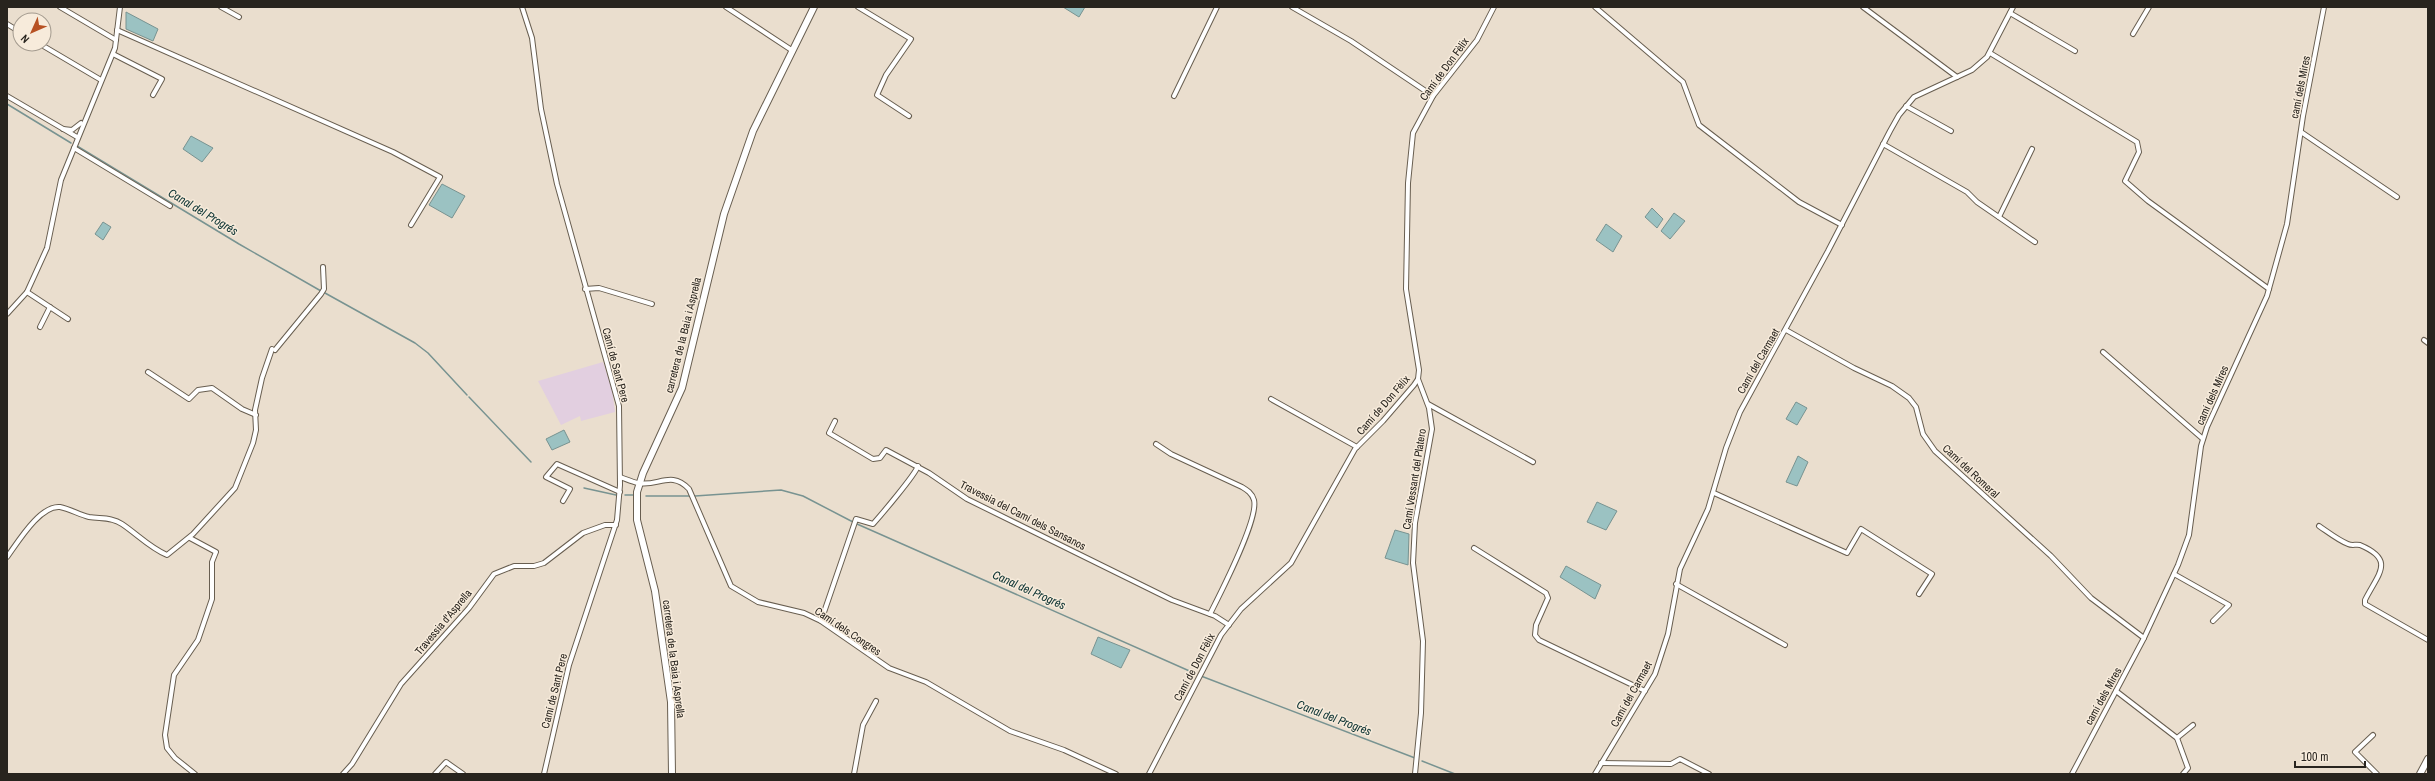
<svg xmlns="http://www.w3.org/2000/svg" width="2435" height="781" font-family="'Archivo Narrow',sans-serif">
	<style>
		.commercial { fill: #e2cfe0 }
		.water { fill: #9bc2c2; stroke: #789391 }
		.lines { fill: none; stroke-linecap: round; stroke-linejoin: round }
		.stream { stroke: #789391; stroke-width: 1.5 }
		.street-casing { stroke: #685e50; stroke-width: 6 }
		.secondary-casing { stroke: #685e50; stroke-width: 8 }
		.street { stroke: #fff; stroke-width: 4 }
		.secondary { stroke: #fff; stroke-width: 6 }
		.labels { text-anchor: middle; stroke-width: 3; stroke-linejoin: round; paint-order: stroke }
		.street-label { font-size: 11px; fill: #28241e; stroke: #f7ebdb }
		.water-label { font-size: 12px; font-style: italic; fill: #0b3232; stroke: #f7ebdb }
	</style>
	<rect width="100%" height="100%" fill="#eadece"/>
	<polygon class="commercial" points="603,362 612,389 615,412 581,421 580,416 561,425 538,381"/>
	<g class="water">
		<polygon points="1063,7 1085,7 1079,17"/>
		<polygon points="126,12 158,29 153,41 126,29"/>
		<polygon points="191,136 213,148 202,162 183,149"/>
		<polygon points="442,184 465,196 452,218 429,205"/>
		<polygon points="1652,208 1663,219 1657,228 1645,217"/>
		<polygon points="1674,213 1685,221 1670,239 1661,231"/>
		<polygon points="103,222 111,227 103,240 95,234"/>
		<polygon points="1606,224 1622,236 1613,252 1596,240"/>
		<polygon points="1796,402 1807,408 1797,425 1786,419"/>
		<polygon points="564,430 570,442 552,450 546,439"/>
		<polygon points="1798,456 1808,462 1797,486 1786,482"/>
		<polygon points="1597,502 1617,511 1606,530 1587,522"/>
		<polygon points="1395,530 1409,534 1408,565 1385,558"/>
		<polygon points="1566,566 1601,585 1595,599 1560,577"/>
		<polygon points="1098,637 1130,650 1121,668 1091,654"/>
	</g>
	<g class="lines">
		<g class="stream">
			<polyline points="7,104 71,143"/>
			<polyline points="77,146 239,244 321,291"/>
			<polyline points="325,293 415,343 428,353 467,395"/>
			<polyline points="469,397 531,462"/>
			<polyline points="584,488 616,495"/>
			<polyline points="625,495 635,495"/>
			<polyline points="646,496 690,496"/>
			<polyline points="695,496 781,490 803,496 853,522"/>
			<polyline points="857,524 1194,673"/>
			<polyline points="1201,676 1415,758"/>
			<polyline points="1422,761 1455,774"/>
		</g>
		<g class="street-casing">
			<g id="street">
				<polyline points="60,7 116,40"/>
				<polyline points="221,7 239,17"/>
				<polyline points="522,7 532,38 541,109 557,184 619,406 620,485 617,520 569,665 544,774"/>
				<polyline points="726,7 793,51"/>
				<polyline points="858,7 911,39 886,75 877,95 909,116"/>
				<polyline points="1292,7 1351,41 1433,96"/>
				<polyline points="1595,7 1683,82 1699,125 1799,202 1842,225"/>
				<polyline points="1863,7 1957,77"/>
				<polyline points="2010,13 2075,51"/>
				<polyline points="7,24 20,32"/>
				<polyline points="117,30 393,152 440,177 411,225"/>
				<polyline points="2133,34 2149,7"/>
				<polyline points="40,44 101,80"/>
				<polyline points="1990,53 2137,142 2139,152 2125,181 2148,201 2269,289"/>
				<polyline points="113,54 162,79 153,95"/>
				<polyline points="7,96 77,137"/>
				<polyline points="1174,96 1217,7"/>
				<polyline points="1906,106 1951,131"/>
				<polyline points="63,129 72,130 81,123"/>
				<polyline points="2301,132 2397,197"/>
				<polyline points="1883,144 1967,192 1977,202 2035,242"/>
				<polyline points="74,148 170,206"/>
				<polyline points="1999,217 2032,149"/>
				<polyline points="585,289 599,288 652,304"/>
				<polyline points="27,292 68,319"/>
				<polyline points="7,314 27,292 47,248 61,180 115,48 120,7"/>
				<polyline points="40,327 50,307"/>
				<polyline points="1786,330 1854,368 1892,386 1909,398 1916,407 1923,434 1935,451 2051,556 2091,598 2144,638"/>
				<polyline points="2424,340 2428,343"/>
				<polyline points="275,350 321,294 324,289 323,267"/>
				<polyline points="2103,352 2203,439"/>
				<polyline points="148,372 189,399 198,390 212,388 242,409 256,415"/>
				<polyline points="1271,399 1357,447"/>
				<polyline points="1428,404 1533,462"/>
				<polyline points="835,421 829,433 873,459 880,458 886,450 929,473 967,499 1172,600 1215,616 1229,625"/>
				<path d="M1156,444L1171,454L1242,487C1247,490 1252,493 1254,500C1259,519 1220,594 1210,614"/>
				<path d="M620,477C626,479 632,482 638,483C658,487 671,470 689,489L731,586L758,602L804,613L821,621L889,668L926,682L1010,731L1064,750L1116,774"/>
				<polyline points="1714,493 1847,553 1861,529 1932,574 1919,594"/>
				<polyline points="563,501 570,489 546,477 557,464 620,492"/>
				<path d="M2319,526C2328,532 2338,540 2348,544C2352,546 2356,544 2360,545C2396,560 2378,574 2365,600V604L2428,640"/>
				<polyline points="190,538 216,552 212,562 212,599 198,640 174,675 165,735 167,748 175,758 195,774"/>
				<polyline points="1474,548 1546,593 1548,598 1536,625 1535,635 1539,640 1645,691"/>
				<path d="M7,557C18,542 40,505 60,507C70,509 80,515 89,517C100,519 112,517 122,524C137,534 150,548 167,555L193,534L235,488L253,443L256,430L255,410L262,378L272,349"/>
				<polyline points="2174,574 2229,605 2213,621"/>
				<polyline points="1676,584 1785,645"/>
				<path d="M821,621L856,519L873,524C881,515 915,475 918,466"/>
				<polyline points="2116,691 2177,738 2188,768 2183,774"/>
				<polyline points="2373,735 2355,752 2377,774"/>
				<polyline points="2177,738 2193,725"/>
				<polyline points="1601,763 1671,764 1680,759 1709,774"/>
				<polyline points="343,774 352,764 401,684 469,608 494,574 514,566 534,566 544,563 583,533 605,525 616,525"/>
				<polyline points="435,774 446,762 463,774"/>
				<polyline points="854,774 863,725 876,701"/>
				<polyline points="1149,774 1221,635 1241,609 1291,563 1355,449 1383,421 1414,385 1418,379 1419,370 1406,289 1408,183 1413,133 1433,96 1477,40 1494,7"/>
				<polyline points="1415,774 1421,713 1423,641 1413,563 1415,523 1432,429 1429,408 1418,379"/>
				<polyline points="1595,774 1655,674 1668,634 1680,569 1708,509 1726,448 1740,412 1828,251 1890,131 1899,115 1914,97 1972,70 1987,57 2013,7"/>
				<polyline points="2072,774 2144,638 2178,565 2189,535 2201,446 2207,427 2267,296 2287,224 2303,116 2324,7"/>
			</g>
		</g>
		<g class="secondary-casing">
			<g id="secondary">
				<polyline points="672,774 671,702 655,591 637,520 637,492 643,473 682,388 724,214 753,131 814,7"/>
				<polyline points="2420,774 2428,759"/>
			</g>
		</g>
		<use href="#street" class="street"/>
		<use href="#secondary" class="secondary"/>
	</g>
	<g class="labels">
		<g class="street-label">
			<text transform="translate(1444 69) rotate(-54)" y="4">Camí de Don Fèlix</text>
			<text transform="translate(2300 87) rotate(-79)" y="4">camí dels Mires</text>
			<text transform="translate(683 335) rotate(-76)" y="4">carretera de la Baia i Asprella</text>
			<text transform="translate(1758 361) rotate(-60)" y="4">Camí del Carmaet</text>
			<text transform="translate(616 365) rotate(75)" y="4">Camí de Sant Pere</text>
			<text transform="translate(2212 395) rotate(-66)" y="4">camí dels Mires</text>
			<text transform="translate(1383 405) rotate(-49)" y="4">Camí de Don Fèlix</text>
			<text transform="translate(1971 471) rotate(43)" y="4">Camí del Romeral</text>
			<text transform="translate(1414 479) rotate(-81)" y="4">Camí Vessant del Platero</text>
			<text transform="translate(1023 515) rotate(27)" y="4">Travessia del Camí dels Sansanos</text>
			<text transform="translate(443 622) rotate(-50)" y="4">Travessia d'Asprella</text>
			<text transform="translate(848 631) rotate(34)" y="4">Camí dels Congres</text>
			<text transform="translate(674 659) rotate(83)" y="4">carretera de la Baia i Asprella</text>
			<text transform="translate(1194 667) rotate(-62)" y="4">Camí de Don Fèlix</text>
			<text transform="translate(554 691) rotate(-76)" y="4">Camí de Sant Pere</text>
			<text transform="translate(1631 694) rotate(-61)" y="4">Camí del Carmaet</text>
			<text transform="translate(2103 696) rotate(-61)" y="4">camí dels Mires</text>
		</g>
		<g class="water-label">
			<text transform="translate(203 212) rotate(31)" y="4">Canal del Progrés</text>
			<text transform="translate(1029 590) rotate(24)" y="4">Canal del Progrés</text>
			<text transform="translate(1334 718) rotate(21)" y="4">Canal del Progrés</text>
		</g>
	</g>
	<rect width="2435" height="781" fill="none" stroke="#28241e" stroke-width="16"/>
	<g transform="translate(32 32) rotate(225)"><circle r="19" fill="#f7ebdb" stroke="#a49b8f"/>
	<path d="M0-3L7 15L0 10L-7 15Z" fill="#b75123"/>
	<text y="-6" font-size="11" font-weight="bold" text-anchor="middle" fill="#28241e">N</text>
	</g>
	<path d="M2295 761v6h70v-6" fill="none" stroke="#28241e" stroke-width="2"/>
	<text x="2301" y="761" font-size="12" fill="#28241e" stroke="#f7ebdb" stroke-width="3" paint-order="stroke">100 m</text>
</svg>
